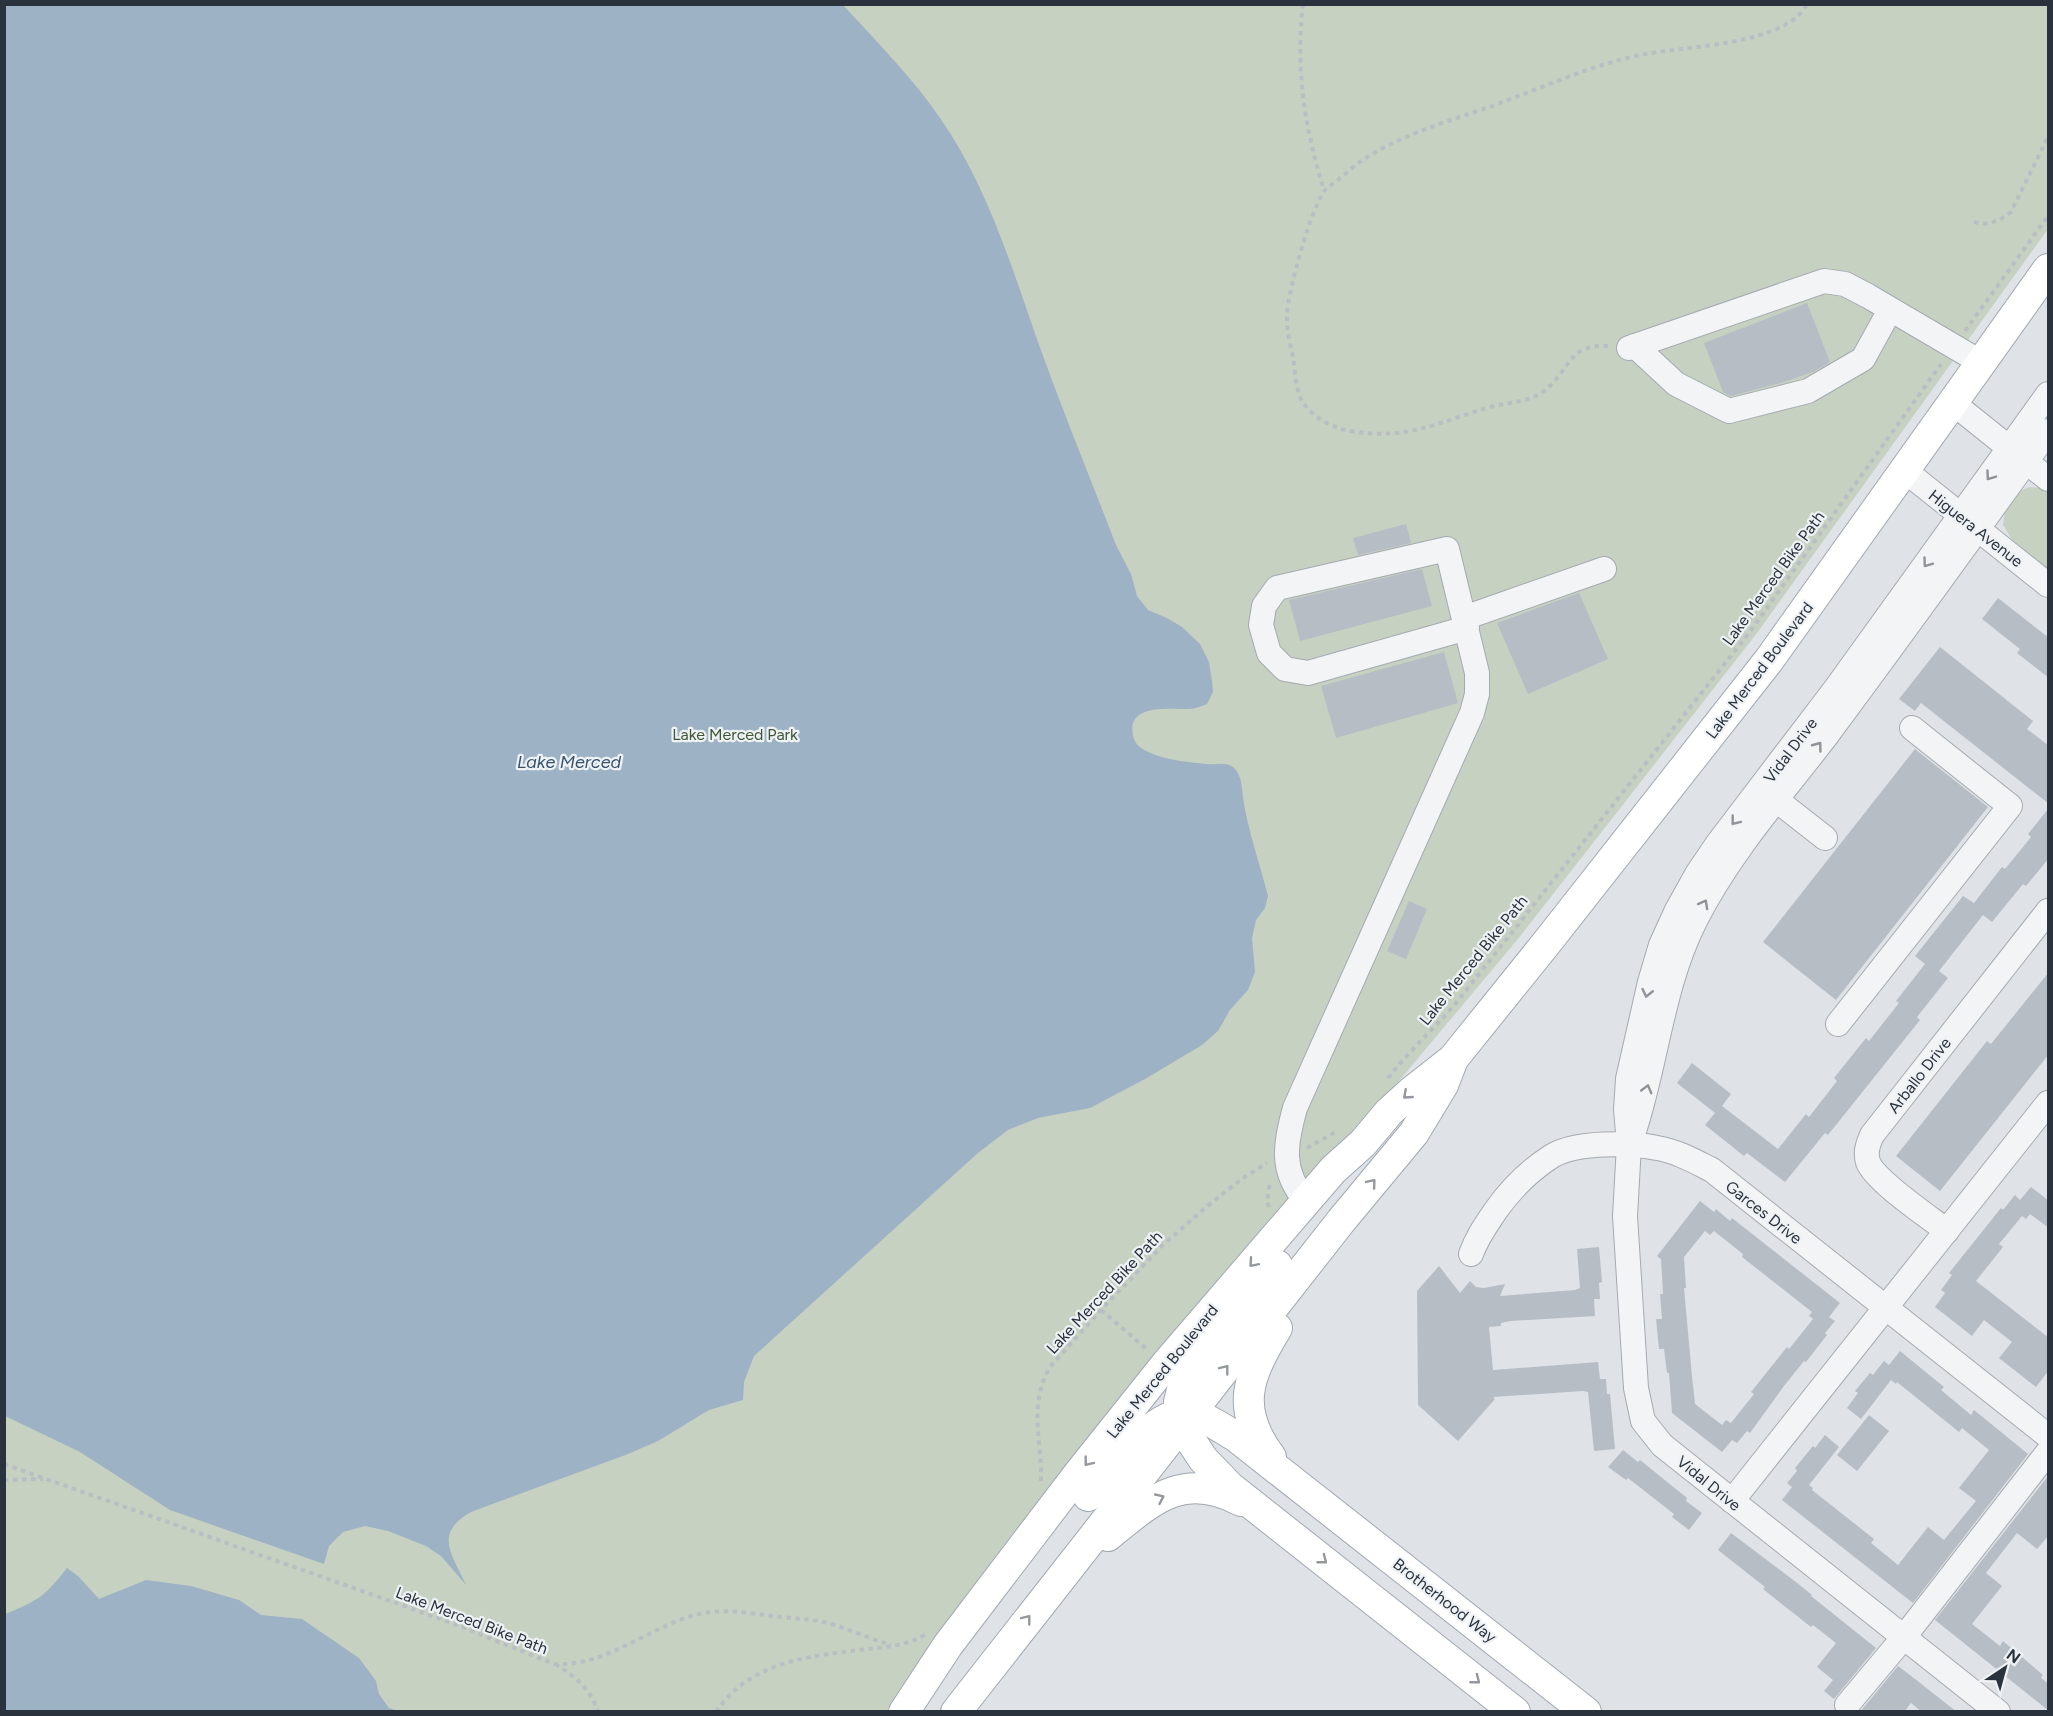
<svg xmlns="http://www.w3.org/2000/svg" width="2053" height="1716" font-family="Figtree,sans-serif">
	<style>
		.green { fill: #c6d1c1 }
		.water { fill: #9db3c5 }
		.building { fill: #b7bdc4; fill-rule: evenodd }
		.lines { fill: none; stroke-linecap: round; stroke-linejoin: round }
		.minor-casing { stroke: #a5aab1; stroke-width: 26 }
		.major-casing { stroke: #a0a8b2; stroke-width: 32 }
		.path { stroke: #babec2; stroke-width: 4; stroke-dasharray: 4.5 4.5; stroke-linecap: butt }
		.minor { stroke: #f2f4f6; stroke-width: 24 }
		.major { stroke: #fff; stroke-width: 30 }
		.oneway { stroke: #8e939a }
		.oneway2 { stroke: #94989e }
		.labels { text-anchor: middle; stroke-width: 4.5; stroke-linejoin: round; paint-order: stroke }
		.street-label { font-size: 16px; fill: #29323d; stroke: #eff2f5 }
		.park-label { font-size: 16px; fill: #405838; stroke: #eff2f5 }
		.water-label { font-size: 18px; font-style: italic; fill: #37536e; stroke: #eff2f5 }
	</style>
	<rect width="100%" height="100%" fill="#dfe3e7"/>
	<g class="green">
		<polygon points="5,5 2048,5 2048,229 1757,633 1518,939 1341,1150 894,1711 5,1712"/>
		<polygon points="2029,487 2042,488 2048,491 2048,569 2012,540 2003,525 2005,508 2015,493"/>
	</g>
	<g class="water">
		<path d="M4,5H843C876,41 912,77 940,118C987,185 1011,265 1038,342C1062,410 1090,477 1116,545L1131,574L1137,596L1148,610L1167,618L1182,627L1200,644L1209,662L1212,681L1213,692L1207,704C1201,706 1195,709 1189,709C1168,709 1123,703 1134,739C1140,758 1191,763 1208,764C1218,765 1226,761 1234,768C1242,775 1242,789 1243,798C1248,831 1260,864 1268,896L1265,908L1256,920L1252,938L1255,972L1248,990L1230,1010L1218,1031L1202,1045L1145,1079L1090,1108L1038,1118L1008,1130L978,1153L754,1356L744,1382L743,1400L709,1410L658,1441L628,1454L471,1512C433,1534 452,1554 466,1585L441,1556L426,1546L388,1531L365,1526L343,1532L329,1546L324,1564L170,1510L80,1452L5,1416Z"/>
		<path d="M67,1568L78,1576L99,1599L146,1580L191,1586L239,1600L261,1615L302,1619L359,1658L376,1681L379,1694L389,1708L398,1711H5V1614C38,1601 45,1596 67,1568Z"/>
	</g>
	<g class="building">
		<polygon points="1807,303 1830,362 1815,371 1784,382 1731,396 1723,392 1704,343"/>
		<polygon points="1406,524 1411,543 1358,555 1353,538"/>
		<polygon points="1422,569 1432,606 1300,641 1289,600"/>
		<polygon points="1579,593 1608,659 1528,694 1497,623"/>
		<polygon points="1998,598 2049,638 2049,678 2017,653 2020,649 1982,619"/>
		<polygon points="1940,647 2033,721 2027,729 2049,746 2049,804 1921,703 1915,711 1899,699"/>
		<polygon points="1444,652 1458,703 1336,738 1321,686"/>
		<polygon points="1915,749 1988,807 1836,1000 1763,942"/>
		<polygon points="2049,808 2049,858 2026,886 2023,884 1992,922 1983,915 1939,971 1948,978 1917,1017 1920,1020 1828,1135 1825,1133 1785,1182 1747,1153 1744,1156 1705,1125 1715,1113 1677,1083 1692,1063 1731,1094 1722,1106 1778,1149 1806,1114 1809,1117 1837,1081 1834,1078 1866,1038 1869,1041 1899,1003 1896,1001 1925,964 1915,956 1963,896 1974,903 2002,867 2005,869 2031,837 2028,834"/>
		<polygon points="1409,901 1427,909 1406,959 1387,951"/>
		<polygon points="2049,972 2049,1054 1940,1191 1896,1156 1987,1041 1991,1044"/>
		<polygon points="2031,1187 2049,1201 2049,1228 2030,1214 2026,1219 2022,1216 1999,1244 2003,1247 1976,1281 2049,1338 2049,1370 2036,1387 1999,1358 2012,1342 1984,1320 1972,1336 1935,1307 1945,1293 1941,1290 1952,1275 1949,1273 2001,1208 2003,1210 2015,1195 2020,1200"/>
		<path d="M1700,1201L1714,1212L1716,1209L1730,1221L1732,1218L1840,1303L1829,1317L1835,1321L1825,1333L1827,1335L1806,1362L1804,1361L1784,1386L1750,1433L1747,1431L1737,1443L1732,1440L1722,1452L1672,1413L1669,1373H1667L1664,1349H1659L1656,1319H1662L1660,1294H1663L1661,1259L1657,1256ZM1705,1231L1710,1235L1714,1231L1743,1254L1742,1257L1812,1312L1809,1316L1813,1319L1789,1349L1787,1347L1751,1392L1754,1394L1731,1423L1726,1420L1722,1425L1695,1404L1692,1376L1684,1288H1686L1684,1257Z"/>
		<polygon points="1599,1247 1602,1282 1599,1283 1600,1299 1594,1299 1595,1316 1510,1321 1501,1323 1501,1326 1489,1327 1493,1370 1598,1362 1600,1379 1606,1379 1607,1394 1610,1394 1615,1449 1594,1451 1588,1392 1583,1391 1493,1397 1495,1399 1458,1441 1418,1405 1417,1291 1439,1266 1460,1293 1470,1281 1476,1287 1484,1288 1505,1284 1500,1296 1575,1290 1580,1288 1577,1249"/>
		<polygon points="1900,1351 1944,1387 1941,1390 1971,1415 1974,1410 2028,1454 1913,1603 1782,1500 1792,1487 1787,1483 1797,1471 1795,1468 1813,1446 1815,1448 1825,1435 1839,1447 1809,1485 1813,1488 1812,1490 1874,1539 1871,1543 1898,1565 1928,1527 1944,1540 1976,1501 1959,1488 1989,1450 1962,1428 1959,1432 1897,1382 1896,1384 1891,1380 1861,1419 1847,1408 1858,1393 1855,1391 1870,1373 1873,1375 1884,1361 1889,1365"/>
		<polygon points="1869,1415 1889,1431 1857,1471 1837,1455"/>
		<polygon points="1623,1450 1638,1462 1640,1460 1687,1498 1686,1501 1702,1513 1689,1530 1672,1517 1674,1514 1628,1478 1626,1480 1608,1467"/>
		<polygon points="2049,1475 2049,1535 2037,1549 2017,1533 1986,1573 2002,1586 1972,1624 2000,1646 2003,1641 2043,1675 2041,1678 2049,1684 2049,1711 1935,1620"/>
		<polygon points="1731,1533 1796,1582 1812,1595 1811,1596 1876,1648 1834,1699 1824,1691 1833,1680 1817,1667 1836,1643 1813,1625 1811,1627 1763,1589 1765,1587 1718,1550"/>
		<polygon points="1898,1666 1915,1679 1957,1712 1922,1712 1911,1703 1904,1712 1860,1712"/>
	</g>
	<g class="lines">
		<g class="minor-casing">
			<g id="minor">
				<polyline points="1635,346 1676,384 1729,411 1808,391 1863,359 1890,310"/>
				<polyline points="1629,348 1824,281 1845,284 1868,296 1982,363"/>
				<polyline points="1953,403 2048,479"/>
				<polyline points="1904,470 2048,585"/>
				<polyline points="1464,618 1604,569"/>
				<polyline points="1765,791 1825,838"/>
				<polyline points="1838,1024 2010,806 1912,728"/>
				<path d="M1634,1131C1657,1061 1662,985 1696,919C1730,852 1782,794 1827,735C1902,634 1975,533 2048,431"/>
				<path d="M1306,1201C1280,1171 1285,1144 1295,1108L1472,713L1477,694V673L1447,549L1277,588L1264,606L1261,625L1269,653L1285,669L1308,673L1467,628"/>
				<path d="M1947,1231C1929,1217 1875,1181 1868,1162C1865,1152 1868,1144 1872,1135L2048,911"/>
				<path d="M1471,1254C1477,1237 1486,1225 1496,1210C1511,1189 1530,1170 1552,1156C1575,1142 1630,1142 1657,1148C1676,1151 1694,1161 1712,1170L2048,1436"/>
				<polyline points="1732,1501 2048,1103"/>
				<polyline points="1847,1705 1904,1637 2048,1452"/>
				<polyline points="1998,1712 1662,1445 1643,1421 1636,1388 1625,1216 1629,1145 1626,1109 1628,1079 1650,982 1661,945 1677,910 1697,874 1718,843 1836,688 2048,394"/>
			</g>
		</g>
		<g class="major-casing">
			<g id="major">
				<polyline points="1277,1265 1190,1375 1183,1386 1179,1402 1182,1423 1188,1436 1203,1459 1230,1487 1515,1712"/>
				<path d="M1271,1457C1234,1408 1248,1376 1277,1328"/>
				<path d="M1088,1496C1106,1473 1152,1414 1184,1414C1203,1414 1219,1427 1235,1436L1586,1712"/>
				<path d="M1108,1536C1152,1500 1183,1470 1241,1501"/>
				<polyline points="904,1712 948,1645 1079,1473 1166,1364 1333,1170 1363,1143 1389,1112 1411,1092 1453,1059 1548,941 1769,660 2048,269"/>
				<polyline points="956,1712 1341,1221 1414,1133 1443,1085 1452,1062"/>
			</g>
		</g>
		<g class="path">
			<path d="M1303,4C1295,70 1305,128 1324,191"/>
			<path d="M1974,222C1989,226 1999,221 2011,212L2048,137"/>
			<polyline points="1965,331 2048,216"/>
			<path d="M1608,346C1566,343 1570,374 1541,393C1527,402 1510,402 1494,406C1439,421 1411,441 1350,431C1332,428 1305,414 1299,394C1295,383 1295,369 1293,357C1290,343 1286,328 1287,314C1288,291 1312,204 1326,189C1329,186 1335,183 1339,179C1349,171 1358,162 1369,156C1408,132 1453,120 1495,105C1544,87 1589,66 1640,55C1682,46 1786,46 1807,4"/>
			<path d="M1388,1078C1409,1051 1434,1029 1456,1003L1749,633L1941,364"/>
			<polyline points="1307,1148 1337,1131"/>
			<polyline points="1269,1207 1267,1202 1270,1182"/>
			<polyline points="1101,1310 1148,1350"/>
			<path d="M4,1464L452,1623L554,1664C606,1667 647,1628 695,1615C723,1607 753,1614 781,1617C798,1619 815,1619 831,1624C851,1630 871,1639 891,1645"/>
			<polyline points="4,1480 43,1479"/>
			<path d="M1041,1481C1042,1440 1028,1405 1050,1367L1101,1310L1163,1245L1205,1208L1243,1178L1267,1163"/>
			<path d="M555,1664C575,1676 591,1689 598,1712"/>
			<path d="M716,1712C751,1660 811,1656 868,1649C888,1647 907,1645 925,1635"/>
		</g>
		<use href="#minor" class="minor"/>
		<use href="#major" class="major"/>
	</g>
	<defs><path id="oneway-chevron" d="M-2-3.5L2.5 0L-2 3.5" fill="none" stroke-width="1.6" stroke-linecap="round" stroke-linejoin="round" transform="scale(1.5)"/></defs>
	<g class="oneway">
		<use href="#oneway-chevron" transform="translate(1990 476) rotate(125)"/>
		<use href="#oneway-chevron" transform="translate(1927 563) rotate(126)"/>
		<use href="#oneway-chevron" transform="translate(1818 746) rotate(-53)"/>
		<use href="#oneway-chevron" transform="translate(1735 821) rotate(128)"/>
		<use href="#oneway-chevron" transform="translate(1704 904) rotate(-61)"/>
		<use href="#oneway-chevron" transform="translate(1647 993) rotate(103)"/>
		<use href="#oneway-chevron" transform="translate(1647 1089) rotate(-75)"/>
	</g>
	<g class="oneway2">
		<use href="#oneway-chevron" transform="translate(1407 1095) rotate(139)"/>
		<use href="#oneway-chevron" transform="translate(1372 1183) rotate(-50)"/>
		<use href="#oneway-chevron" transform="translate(1253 1263) rotate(131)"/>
		<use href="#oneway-chevron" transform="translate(1225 1369) rotate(-52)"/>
		<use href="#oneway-chevron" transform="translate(1088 1462) rotate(128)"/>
		<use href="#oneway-chevron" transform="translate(1160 1498) rotate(-25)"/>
		<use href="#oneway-chevron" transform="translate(1323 1560) rotate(38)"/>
		<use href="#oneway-chevron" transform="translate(1027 1619) rotate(-52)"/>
		<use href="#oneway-chevron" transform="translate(1476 1680) rotate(38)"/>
	</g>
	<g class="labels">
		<g class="street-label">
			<text transform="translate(1976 528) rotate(38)" y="6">Higuera Avenue</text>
			<text transform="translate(1773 578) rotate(-54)" y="6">Lake Merced Bike Path</text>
			<text transform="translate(1759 670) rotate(-53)" y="6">Lake Merced Boulevard</text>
			<text transform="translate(1790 750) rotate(-53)" y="6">Vidal Drive</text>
			<text transform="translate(1473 960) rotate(-51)" y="6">Lake Merced Bike Path</text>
			<text transform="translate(1919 1075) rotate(-52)" y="6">Arballo Drive</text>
			<text transform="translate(1764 1212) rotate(38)" y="6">Garces Drive</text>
			<text transform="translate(1104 1292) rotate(-47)" y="6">Lake Merced Bike Path</text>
			<text transform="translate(1162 1371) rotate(-51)" y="6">Lake Merced Boulevard</text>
			<text transform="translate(1709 1483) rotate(39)" y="6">Vidal Drive</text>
			<text transform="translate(1445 1600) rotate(38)" y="6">Brotherhood Way</text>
			<text transform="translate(472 1620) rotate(21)" y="6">Lake Merced Bike Path</text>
		</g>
		<g class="park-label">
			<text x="735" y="740">Lake Merced Park</text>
		</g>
		<g class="water-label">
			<text x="569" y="768">Lake Merced</text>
		</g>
	</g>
	<rect width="2053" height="1716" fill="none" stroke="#29323d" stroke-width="12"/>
	<g transform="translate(2005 1668) rotate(36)" stroke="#eff2f5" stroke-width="4.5" paint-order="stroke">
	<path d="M0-4.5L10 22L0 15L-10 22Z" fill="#29323d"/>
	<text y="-9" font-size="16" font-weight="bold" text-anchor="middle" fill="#29323d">N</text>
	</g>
</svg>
